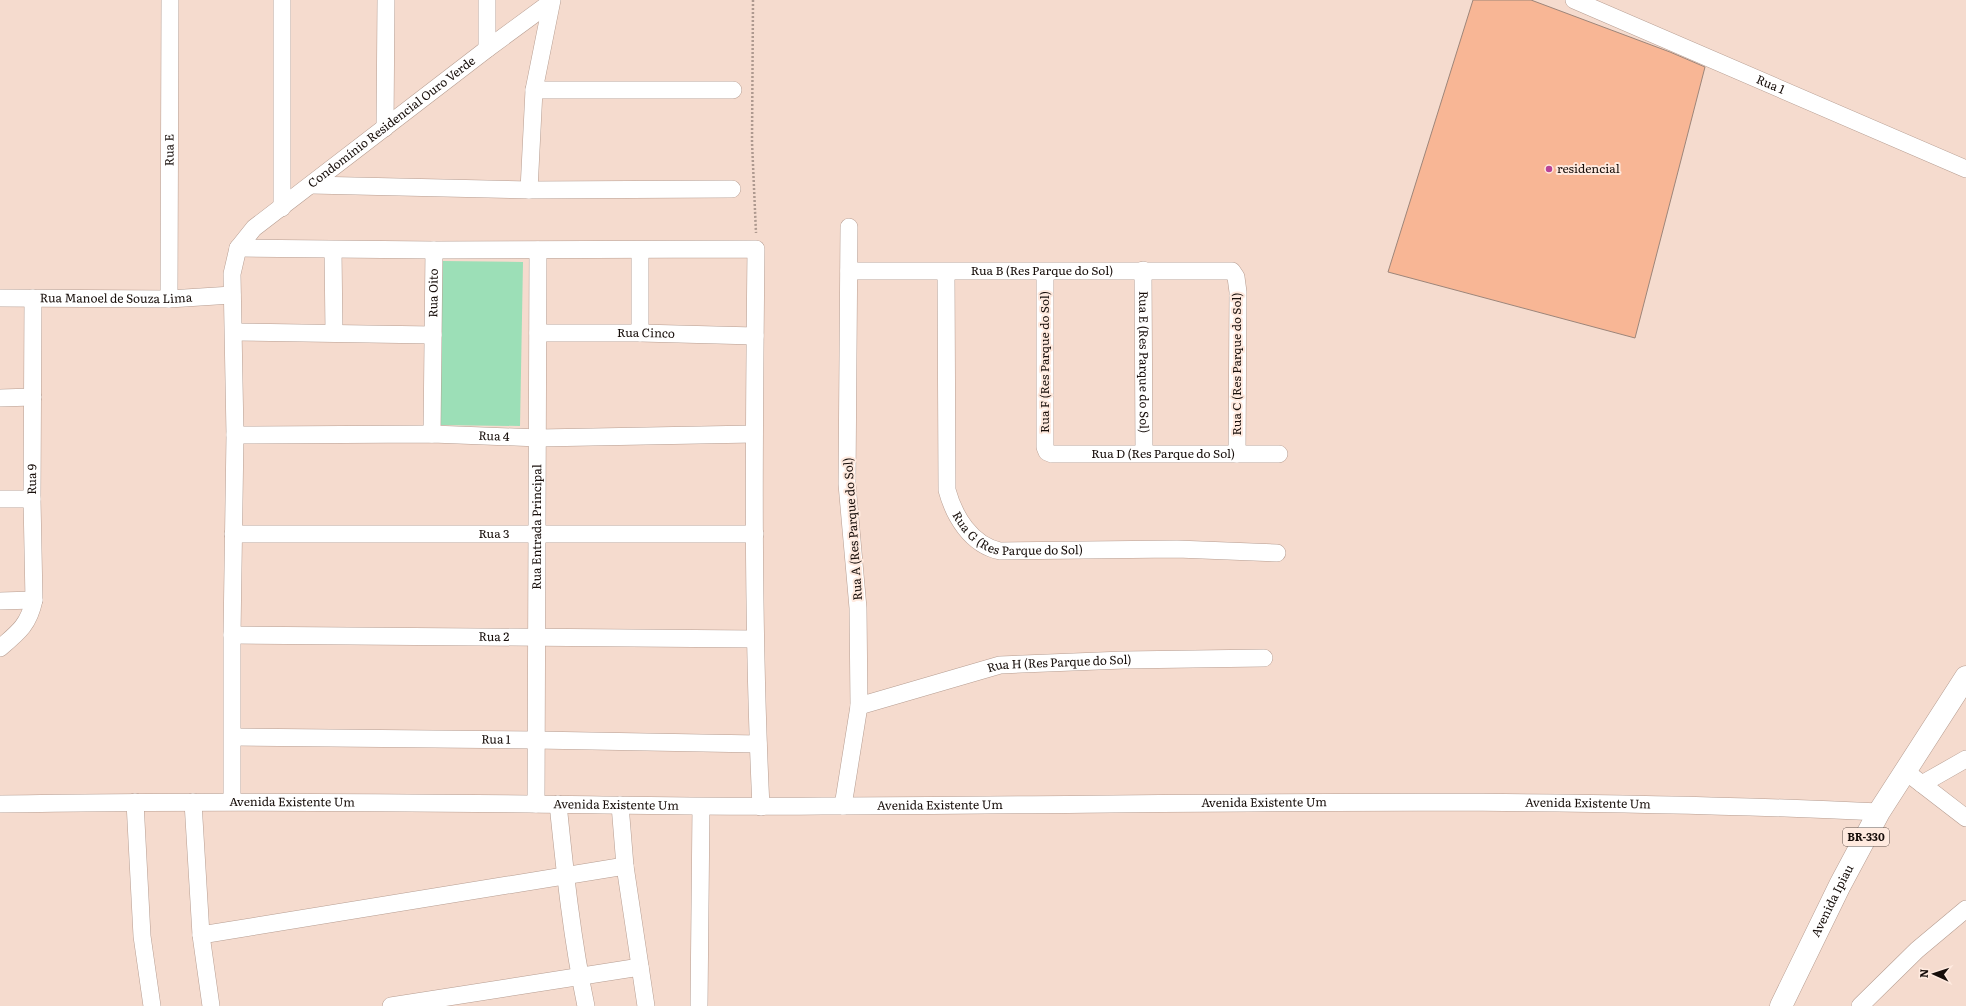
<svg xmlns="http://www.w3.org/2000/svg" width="1966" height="1006" font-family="Literata,serif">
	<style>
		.green { fill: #9cdfb7 }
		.building { fill: #f8b695; stroke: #9d8579 }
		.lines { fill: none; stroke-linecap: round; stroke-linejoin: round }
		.minor-casing { stroke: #b69d91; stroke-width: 18 }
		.major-casing { stroke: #b69d91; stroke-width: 23 }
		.path { stroke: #ae998f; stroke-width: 2.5; stroke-dasharray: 2 2; stroke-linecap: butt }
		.minor { stroke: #fff; stroke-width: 17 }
		.major { stroke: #fff; stroke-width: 22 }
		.poi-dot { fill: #b94399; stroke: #ffeadf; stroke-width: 1.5 }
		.labels { text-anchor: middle; stroke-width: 4; stroke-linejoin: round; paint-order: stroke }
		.shield { fill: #ffeadf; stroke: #5d504a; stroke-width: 1 }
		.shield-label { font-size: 11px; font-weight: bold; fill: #170e0a }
		.street-label { font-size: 12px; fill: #170e0a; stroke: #ffeadf }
		.poi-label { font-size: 12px; fill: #170e0a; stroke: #ffeadf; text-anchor: start }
	</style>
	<rect width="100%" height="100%" fill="#f5dbce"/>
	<polygon class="green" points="442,261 523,262 520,426 439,425"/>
	<polygon class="building" points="1473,0 1531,0 1670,52 1705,67 1635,338 1388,272"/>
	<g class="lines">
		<g class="minor-casing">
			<g id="minor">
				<path id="s1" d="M1574,0L1966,169"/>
				<polyline points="487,49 487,0"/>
				<polyline points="534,90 733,90"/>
				<polyline points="385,128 386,0"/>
				<polyline points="311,185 529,190 732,189"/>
				<polyline points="529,190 534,90 552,0"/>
				<polyline points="282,208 282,0"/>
				<path d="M238,248L434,250L756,249C754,435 752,621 761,807"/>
				<polyline points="333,250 334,333"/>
				<polyline points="640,251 640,333"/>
				<path id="s2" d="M1143,270L1144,453"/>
				<path id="s3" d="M849,271H1232L1236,277L1238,292L1237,454"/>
				<path id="s4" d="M946,272L947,490C954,516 971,545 1000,551L1177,549L1277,553"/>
				<path id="s5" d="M1045,272V447L1047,452L1052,454H1279"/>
				<path id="s6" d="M0,298L169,299L232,295"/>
				<path id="s7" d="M169,299L170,0"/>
				<polyline points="234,332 433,335"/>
				<path id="s8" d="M538,333H640L755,336"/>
				<polyline points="0,398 33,397"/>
				<path id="s9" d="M432,434L434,250"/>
				<path id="s10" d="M235,435L432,434L539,438L754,434"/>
				<polyline points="0,499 32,499"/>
				<path id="s11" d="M233,534H755"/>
				<polyline points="0,601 34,600"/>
				<path id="s12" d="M232,635L755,639"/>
				<path id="s13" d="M0,648C19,632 29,624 34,600L32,499L33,298"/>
				<path id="s14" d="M859,706L1000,665L1124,660L1264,658"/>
				<path id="s15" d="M233,737L536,740L758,744"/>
				<polyline points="1905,771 1966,818"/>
				<polyline points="1922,784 1966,759"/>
				<path id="s16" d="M232,801V635L235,435L232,274L238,248L254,228L487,49L551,2"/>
				<polyline points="135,802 142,936 152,1006"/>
				<polyline points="193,802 201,935 211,1006"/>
				<path id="s17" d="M0,804C176,801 353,802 529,804C627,805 724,807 822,806C1174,805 1527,795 1879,812"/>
				<path id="s18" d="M536,804L538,250"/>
				<path d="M558,804C565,872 572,940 586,1006"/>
				<polyline points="620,805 625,866 646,1006"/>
				<polyline points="843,806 859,706 858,608 847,484 849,227"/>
				<polyline points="201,935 625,866"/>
				<polyline points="391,1006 640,967"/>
				<polyline points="699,1006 701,807"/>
				<polyline points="1860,1006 1917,950 1966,909"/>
			</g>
		</g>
		<g class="major-casing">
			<g id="major">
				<path id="s19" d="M1781,1006L1840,885L1879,812L1966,677"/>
			</g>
		</g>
		<polyline class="path" points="753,0 752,142 756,233"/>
		<use href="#minor" class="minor"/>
		<use href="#major" class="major"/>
	</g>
	<circle class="poi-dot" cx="1549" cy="169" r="4"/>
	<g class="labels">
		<rect class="shield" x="1843" y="828" width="46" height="18" rx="3"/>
		<g class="shield-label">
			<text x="1866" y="841">BR-330</text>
		</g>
		<g class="street-label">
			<text dy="4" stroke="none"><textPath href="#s1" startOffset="214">Rua 1</textPath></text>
			<text dy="4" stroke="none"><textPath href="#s16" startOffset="753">Condomínio Residencial Ouro Verde</textPath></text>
			<text dy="4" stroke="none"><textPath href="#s7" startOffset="149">Rua E</textPath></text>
			<text dy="4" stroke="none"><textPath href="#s3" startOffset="193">Rua B (Res Parque do Sol)</textPath></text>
			<text dy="4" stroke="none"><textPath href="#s9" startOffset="141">Rua Oito</textPath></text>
			<text dy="4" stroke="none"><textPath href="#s6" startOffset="116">Rua Manoel de Souza Lima</textPath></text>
			<text dy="4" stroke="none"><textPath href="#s8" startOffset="108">Rua Cinco</textPath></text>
			<text transform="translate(1045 362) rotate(-90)" y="4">Rua F (Res Parque do Sol)</text>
			<text dy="4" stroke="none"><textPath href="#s2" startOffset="92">Rua E (Res Parque do Sol)</textPath></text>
			<text transform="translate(1237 364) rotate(-90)" y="4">Rua C (Res Parque do Sol)</text>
			<text dy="4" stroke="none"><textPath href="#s10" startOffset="259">Rua 4</textPath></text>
			<text dy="4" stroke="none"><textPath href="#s5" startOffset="297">Rua D (Res Parque do Sol)</textPath></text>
			<text dy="4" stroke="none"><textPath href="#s13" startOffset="181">Rua 9</textPath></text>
			<text dy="4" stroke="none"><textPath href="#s18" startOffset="277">Rua Entrada Principal</textPath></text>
			<text transform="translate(853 529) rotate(-94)" y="4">Rua A (Res Parque do Sol)</text>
			<text dy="4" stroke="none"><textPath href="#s4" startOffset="314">Rua G (Res Parque do Sol)</textPath></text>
			<text dy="4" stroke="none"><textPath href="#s11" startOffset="261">Rua 3</textPath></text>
			<text dy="4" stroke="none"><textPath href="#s12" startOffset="262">Rua 2</textPath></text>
			<text dy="4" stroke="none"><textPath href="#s14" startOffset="206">Rua H (Res Parque do Sol)</textPath></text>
			<text dy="4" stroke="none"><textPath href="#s15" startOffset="263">Rua 1</textPath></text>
			<text dy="4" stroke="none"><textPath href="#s17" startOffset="292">Avenida Existente Um</textPath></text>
			<text dy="4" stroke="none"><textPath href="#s17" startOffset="1264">Avenida Existente Um</textPath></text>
			<text dy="4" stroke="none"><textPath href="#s17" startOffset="1588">Avenida Existente Um</textPath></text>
			<text dy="4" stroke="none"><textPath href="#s17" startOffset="616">Avenida Existente Um</textPath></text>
			<text dy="4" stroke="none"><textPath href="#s17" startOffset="940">Avenida Existente Um</textPath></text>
			<text dy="4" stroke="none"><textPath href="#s19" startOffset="117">Avenida Ipiau</textPath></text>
		</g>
		<g class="poi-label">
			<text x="1557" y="173">residencial</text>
		</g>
	</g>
	<g transform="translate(1934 974) rotate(273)" stroke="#ffeadf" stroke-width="3" paint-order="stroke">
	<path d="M0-3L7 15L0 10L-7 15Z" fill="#170e0a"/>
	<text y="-6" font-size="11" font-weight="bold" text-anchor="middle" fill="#170e0a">N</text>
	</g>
</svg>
